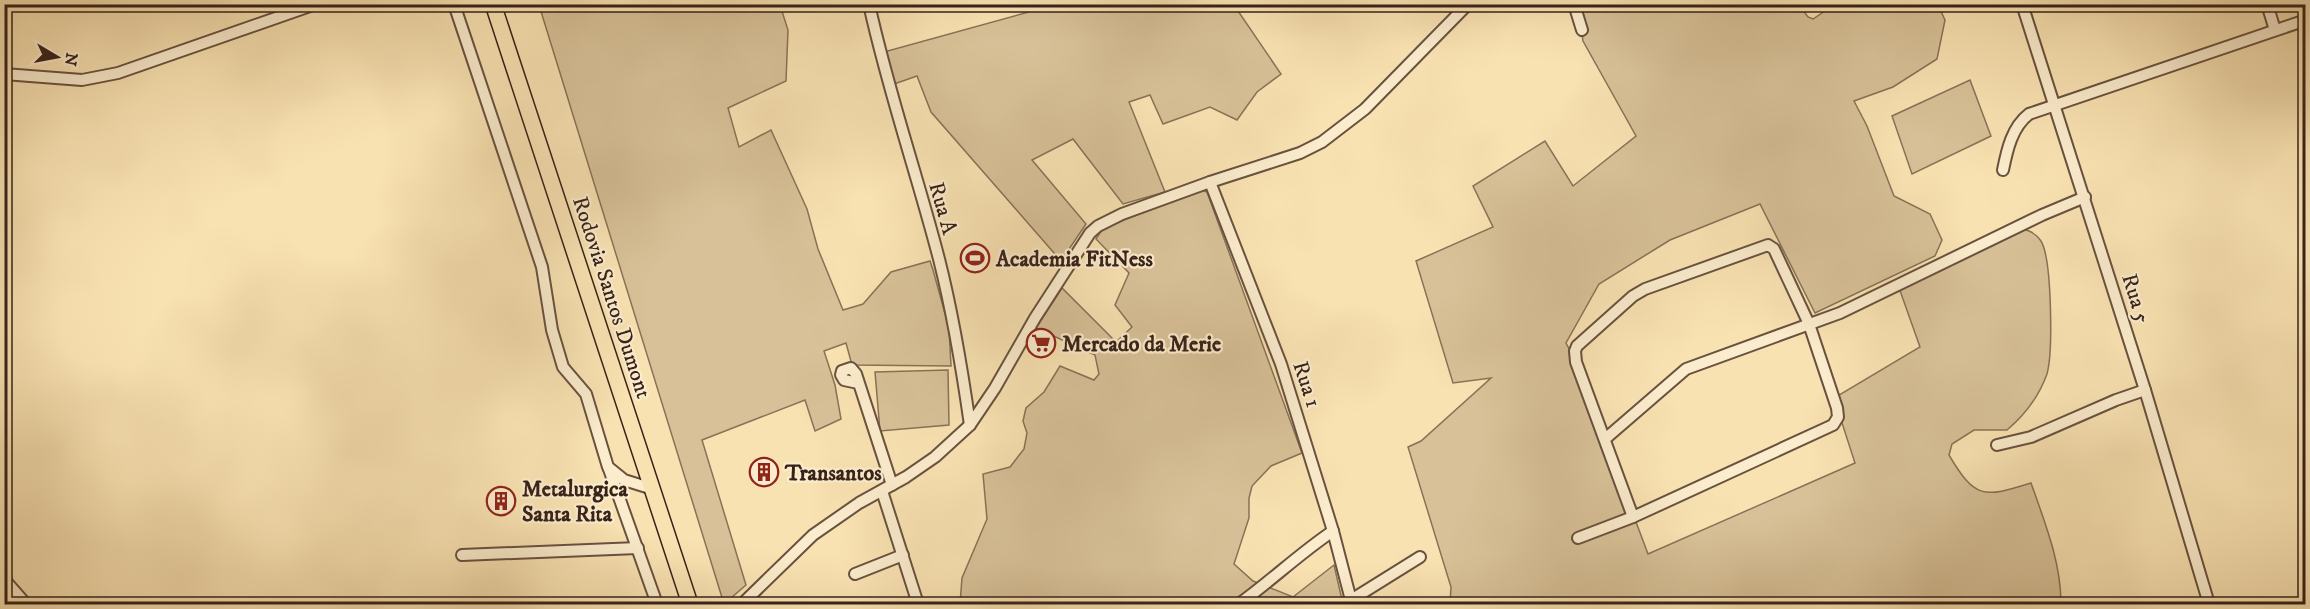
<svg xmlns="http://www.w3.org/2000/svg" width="2310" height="609" font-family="'IM FELL DW Pica',serif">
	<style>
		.green { fill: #d8c198; stroke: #887258; stroke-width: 1.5 }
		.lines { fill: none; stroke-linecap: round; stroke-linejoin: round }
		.minor-casing { stroke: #68523f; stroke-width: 14 }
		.highway-casing { stroke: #372219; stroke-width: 18 }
		.minor { stroke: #fbeccd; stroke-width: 10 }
		.highway { stroke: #f9e2b2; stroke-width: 15 }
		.labels { text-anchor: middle; stroke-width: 4.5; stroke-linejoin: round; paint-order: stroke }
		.street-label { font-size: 22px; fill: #372219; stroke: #fbeccd }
		.poi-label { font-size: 22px; font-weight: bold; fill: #372219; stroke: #fbeccd; text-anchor: start }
	</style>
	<rect width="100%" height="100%" fill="#f9e2b2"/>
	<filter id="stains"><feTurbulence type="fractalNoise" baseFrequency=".00333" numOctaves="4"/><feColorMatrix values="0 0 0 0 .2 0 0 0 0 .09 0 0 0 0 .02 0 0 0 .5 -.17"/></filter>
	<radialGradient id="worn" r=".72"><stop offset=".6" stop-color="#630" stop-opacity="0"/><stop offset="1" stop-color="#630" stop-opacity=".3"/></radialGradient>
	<g class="green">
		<polygon points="539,5 780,5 788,30 786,81 728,108 739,147 771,130 807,209 818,249 843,310 863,304 891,272 930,261 933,270 949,328 951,366 852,365 846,343 824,351 835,385 841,419 815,431 805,400 702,440 746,585 724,604"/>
		<polygon points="1028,5 1234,5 1281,74 1257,92 1237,120 1210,107 1163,124 1150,95 1129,102 1165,192 1123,204 1073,139 1032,160 1086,224 1061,261 931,112 917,76 894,84 884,52 1029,12"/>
		<path d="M1577,5H1799L1808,17L1813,19L1834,5H1938L1945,20L1937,59L1893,87L1854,101L1867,126L1894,196L1930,214L1942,240L1935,256L1815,313L1760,204L1670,240L1599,284L1566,343L1576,362L1648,554L1855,463L1834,398L1920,347L1898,285L2018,227C2027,230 2035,232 2041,241C2052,259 2053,352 2047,374C2039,396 2025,415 2007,430H1974L1952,444L1949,455C1975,499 1983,498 2031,483C2045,523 2061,562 2061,604H1450L1451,587L1408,447L1421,441L1491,378L1453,383L1416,261L1493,227L1473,186L1545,141L1573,186L1636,136L1583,41Z"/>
		<polygon points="1970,80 1991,136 1912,174 1892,116"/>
		<polygon points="1202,190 1207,192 1302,453 1271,466 1252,486 1249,498 1249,518 1234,564 1253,581 1293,597 1334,565 1343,604 960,604 962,578 987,519 983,474 1010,467 1024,449 1027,433 1023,421 1026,408 1044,392 1060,366 1094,380 1099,374 1095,355 1036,328 1062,288 1116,342 1132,327 1115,305 1129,273 1096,239 1103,228"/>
		<polygon points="948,370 949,425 880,431 875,372"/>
	</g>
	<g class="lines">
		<g class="minor-casing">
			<g id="minor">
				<polyline points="454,4 542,267 552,330 563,367 586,394 608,467 624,480 653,489"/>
				<path d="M869,4C888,91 917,174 939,259C953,314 962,369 970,425"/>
				<polyline points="1574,4 1582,30"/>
				<polyline points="2022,4 2145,390 2209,604"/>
				<polyline points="2267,4 2275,30"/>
				<polyline points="4,74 82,80 118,73 316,4"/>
				<path d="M2003,170C2007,150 2012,127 2029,114L2306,20"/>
				<polyline points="1210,182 1281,364 1333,531 1352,604"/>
				<polygon points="1768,245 1774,249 1809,324 1837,408 1838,417 1833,425 1633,517 1576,362 1575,351 1577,346 1633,296 1645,289"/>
				<polyline points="858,383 844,380 841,375 842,371 851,368 856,374 892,485"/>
				<polyline points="1605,439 1686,369 1840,313 2042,215 2085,197"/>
				<polyline points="1997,445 2031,437 2116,400 2145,390"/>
				<polyline points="609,469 657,604"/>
				<polyline points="882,491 918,604"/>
				<polyline points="1578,538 1633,517"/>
				<polyline points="462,555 638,548"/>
				<polyline points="855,574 903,555"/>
				<polyline points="4,579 26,604"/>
				<polyline points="1351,600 1420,557"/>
				<polyline points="742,604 813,535 859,503 906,477 935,457 970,425 995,388 1035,318 1090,233 1098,226 1122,214 1210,182 1300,153 1322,142 1365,109 1468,4"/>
				<path d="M1239,604C1271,581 1300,553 1333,531"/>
			</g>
		</g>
		<g class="highway-casing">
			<polyline id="highway" points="493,4 690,604"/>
		</g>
		<use href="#minor" class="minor"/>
		<use href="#highway" class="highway"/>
	</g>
	<defs>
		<g id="stadium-ring" transform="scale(1.5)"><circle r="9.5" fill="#fbeccd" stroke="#8f2418" stroke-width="1.5"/><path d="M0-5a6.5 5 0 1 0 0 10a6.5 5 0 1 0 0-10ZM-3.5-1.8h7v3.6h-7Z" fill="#8f2418"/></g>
		<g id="supermarket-ring" transform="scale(1.5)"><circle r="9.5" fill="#fbeccd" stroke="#8f2418" stroke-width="1.5"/><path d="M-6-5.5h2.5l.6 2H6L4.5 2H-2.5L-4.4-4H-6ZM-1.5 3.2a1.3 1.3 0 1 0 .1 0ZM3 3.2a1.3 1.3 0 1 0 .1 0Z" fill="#8f2418"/></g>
		<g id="building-ring" transform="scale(1.5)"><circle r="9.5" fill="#fbeccd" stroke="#8f2418" stroke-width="1.5"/><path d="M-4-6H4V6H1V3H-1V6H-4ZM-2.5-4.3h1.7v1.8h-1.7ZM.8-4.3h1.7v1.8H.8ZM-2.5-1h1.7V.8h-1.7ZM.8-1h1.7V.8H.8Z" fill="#8f2418"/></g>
	</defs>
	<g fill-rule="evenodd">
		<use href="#stadium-ring" x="975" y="258"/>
		<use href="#supermarket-ring" x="1041" y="343"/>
		<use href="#building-ring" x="764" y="472"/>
		<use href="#building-ring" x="501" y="501"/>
	</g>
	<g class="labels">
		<g class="street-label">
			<text transform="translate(944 208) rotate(74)" y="8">Rua A</text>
			<text transform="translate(613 297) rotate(72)" y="8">Rodovia Santos Dumont</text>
			<text transform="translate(2137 298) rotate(73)" y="8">Rua 5</text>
			<text transform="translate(1308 384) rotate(72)" y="8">Rua 1</text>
		</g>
		<g class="poi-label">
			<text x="996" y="266">Academia FitNess</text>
			<text x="1062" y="351">Mercado da Merie</text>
			<text x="785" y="480">Transantos</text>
			<text x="522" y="496">Metalurgica<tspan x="522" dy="25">Santa Rita</tspan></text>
		</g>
	</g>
	<rect width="2310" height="609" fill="none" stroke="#f9e2b2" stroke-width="24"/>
	<rect x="6" y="6" width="2298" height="597" fill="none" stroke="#372219" stroke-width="3"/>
	<rect x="12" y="12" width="2286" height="585" fill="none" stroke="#372219" stroke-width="1.5"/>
	<g transform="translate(57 57) rotate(100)" stroke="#fbeccd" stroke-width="4.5" paint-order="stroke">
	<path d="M0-4.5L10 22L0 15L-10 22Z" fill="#372219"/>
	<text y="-9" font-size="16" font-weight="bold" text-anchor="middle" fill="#372219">N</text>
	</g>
	<rect width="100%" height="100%" filter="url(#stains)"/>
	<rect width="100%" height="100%" fill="url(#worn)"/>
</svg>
